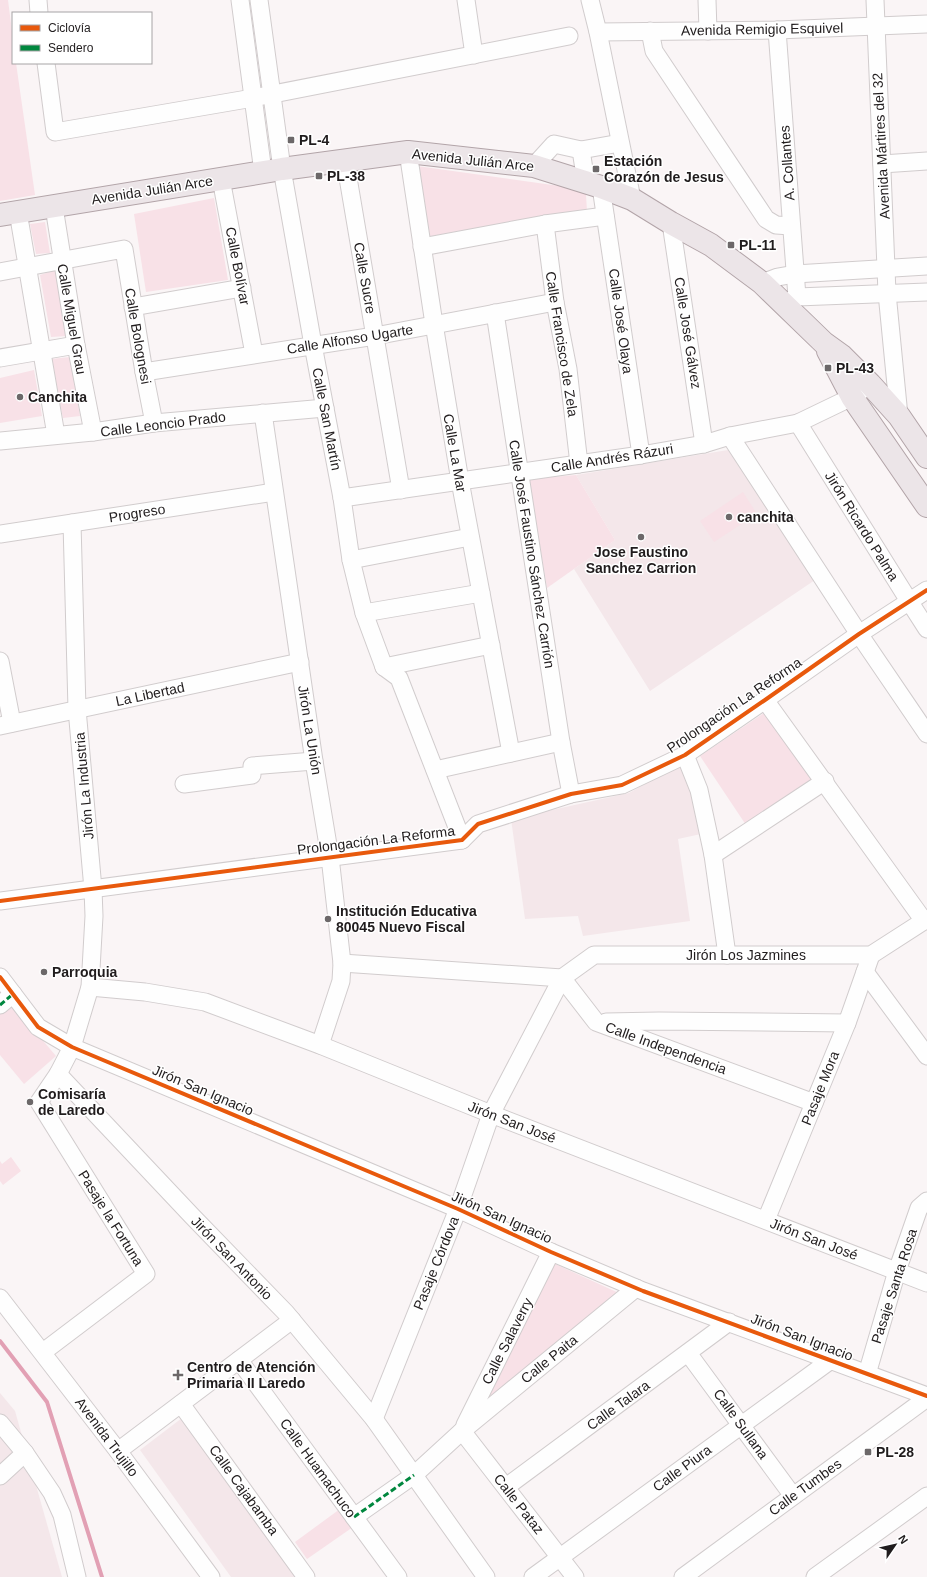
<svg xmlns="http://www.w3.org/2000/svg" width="927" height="1577" font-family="Helvetica,sans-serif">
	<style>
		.built { fill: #f4e7ea }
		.green { fill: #f8e1e7 }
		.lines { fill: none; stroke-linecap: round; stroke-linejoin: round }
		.stream { stroke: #e2a0b4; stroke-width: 4 }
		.minor-casing { stroke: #d1cccd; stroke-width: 19 }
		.major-casing { stroke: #b2a4a8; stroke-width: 24 }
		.minor { stroke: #fefefe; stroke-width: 17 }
		.major { stroke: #ece5e8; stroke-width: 22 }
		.quiet { stroke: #00873e; stroke-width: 3; stroke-dasharray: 6 3; stroke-linecap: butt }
		.cycleway-casing { stroke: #fff; stroke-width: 6 }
		.cycleway { stroke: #e8590c; stroke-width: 4 }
		.poi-dot { fill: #6c6869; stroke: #fff; stroke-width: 1.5 }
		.labels { text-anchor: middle; stroke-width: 3; stroke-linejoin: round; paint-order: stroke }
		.street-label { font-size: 14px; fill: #201c1d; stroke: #fff }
		.poi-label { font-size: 14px; font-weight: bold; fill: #201c1d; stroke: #fff; text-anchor: start }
	</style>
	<rect width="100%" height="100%" fill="#faf5f6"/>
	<g class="built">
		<polygon points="728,450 815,580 650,691 574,569 615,540 576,475"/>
		<polygon points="683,763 696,789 701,834 678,839 690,921 583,936 578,916 525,919 511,819 629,793"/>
		<polygon points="0,1393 15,1411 62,1577 0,1577"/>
		<polygon points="182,1418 297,1577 231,1577 140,1450"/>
	</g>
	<g class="green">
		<polygon points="0,0 8,0 13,39 13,63 16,63 35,195 0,201"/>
		<polygon points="417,166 581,189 586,194 587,212 428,242"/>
		<polygon points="214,198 228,280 146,292 134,214"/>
		<polygon points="45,222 50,253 36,254 30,224"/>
		<polygon points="55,270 67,336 51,337 40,275"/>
		<polygon points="70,357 80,416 63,418 51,359"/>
		<polygon points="34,370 42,416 0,423 0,378"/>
		<polygon points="576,475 615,540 547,588 529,479"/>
		<polygon points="743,492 757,514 714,542 700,521"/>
		<polygon points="767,711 813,780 746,825 700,756"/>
		<polygon points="11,1003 56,1056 24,1084 0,1055 0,1012"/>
		<polygon points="11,1157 21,1171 3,1185 0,1181 0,1161 2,1164"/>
		<polygon points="553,1263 621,1294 469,1420"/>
		<polygon points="340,1509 353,1527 307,1559 295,1542"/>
	</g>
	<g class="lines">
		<polyline class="stream" points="0,1341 47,1402 102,1577"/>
		<g class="minor-casing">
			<g id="minor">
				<polyline points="38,0 39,13"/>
				<polyline points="240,0 263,172"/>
				<polyline points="259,0 282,169 313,345 342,498 351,560 364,613 384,667"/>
				<polyline points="466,0 474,55"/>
				<polyline points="590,0 598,32 632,199"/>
				<polyline points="707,0 708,31"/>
				<polyline points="875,0 887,293 899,416"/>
				<polyline points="777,30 797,297"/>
				<polyline points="650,31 654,51 766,219 776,225 791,226"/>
				<polyline points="598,32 777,30 927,24"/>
				<polyline points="46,63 55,132 253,98 569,36"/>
				<polyline points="581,150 620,143"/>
				<polyline points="408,152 434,324 460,481 511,753"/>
				<polyline points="345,160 401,490"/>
				<polyline points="882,164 927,161"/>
				<polyline points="534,166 554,144 581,150 586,182"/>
				<polyline points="221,179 254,354"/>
				<polyline points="601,187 641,455"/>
				<polyline points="54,207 76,345 93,432"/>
				<polyline points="18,212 56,435"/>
				<polyline points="671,223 704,444"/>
				<polyline points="545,224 555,302 568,369 579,464"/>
				<polyline points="422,247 545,224 605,216"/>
				<polyline points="0,272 124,249 144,372 154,423"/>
				<polyline points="762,283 778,277 795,274 927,266"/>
				<polyline points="788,302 797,297 927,292"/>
				<polyline points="133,307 242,288"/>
				<polyline points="495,313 561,742 571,794"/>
				<polyline points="0,358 76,345"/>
				<polyline points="144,372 375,336 555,302"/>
				<polyline points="263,413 314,761 330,857 342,963 341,981 320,1045"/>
				<polyline points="798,423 909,601 927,629"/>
				<polyline points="730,436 859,634 927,734"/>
				<polyline points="0,441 93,432 154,423 325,408"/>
				<polyline points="342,498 641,455 704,444 730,436 798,423 852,397 862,390"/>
				<polyline points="0,534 274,492"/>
				<polyline points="351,560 470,537"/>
				<polyline points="364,613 481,593"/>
				<polyline points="0,661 12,723"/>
				<polyline points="384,667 399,678 462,840"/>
				<polyline points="384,667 491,645"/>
				<polyline points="765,700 924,921"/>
				<polyline points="0,726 300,662"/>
				<polyline points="685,755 699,790 713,855 727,955"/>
				<polyline points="435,770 561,742"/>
				<polyline points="184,784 252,775 252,766 314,761"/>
				<polyline points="713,855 825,781"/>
				<polyline points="0,901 462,840 478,824 571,794 622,785 685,755 765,700 859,634 927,590"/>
				<polyline points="342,963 562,978 596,1022 814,1103"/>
				<polyline points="865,972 927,1056"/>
				<polyline points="0,977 38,1027 72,1047 458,1209 551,1252 643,1291 927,1396"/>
				<polyline points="90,987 145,992 205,1002 320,1045 491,1114 927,1283"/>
				<polyline points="0,1005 13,994"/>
				<polyline points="606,1022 659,1021 847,1023"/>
				<polyline points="58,1074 192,1216 286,1313 374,1419 486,1577"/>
				<polyline points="766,1220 847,1023 871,955"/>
				<polyline points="0,1298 118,1451 211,1577"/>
				<polyline points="43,1352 146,1274 39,1102 58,1074 72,1047 90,987 94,916 93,889 77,709 72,523"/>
				<polyline points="688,1353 793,1496"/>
				<polyline points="239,1360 398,1577"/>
				<polyline points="867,1374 897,1271 919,1208 927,1201"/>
				<polyline points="181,1404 306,1577"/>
				<polyline points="374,1419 458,1209 491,1114 562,978 594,955 871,955 927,919"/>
				<polyline points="0,1423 25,1453 52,1493 62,1515 77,1577"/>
				<polyline points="465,1425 551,1252"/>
				<polyline points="462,1431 575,1577"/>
				<polyline points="118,1451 292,1320"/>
				<polyline points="0,1476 25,1453"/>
				<polyline points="506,1487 729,1322"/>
				<polyline points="354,1517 414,1475 462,1431 636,1288"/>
				<polyline points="533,1577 831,1360"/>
				<polyline points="683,1577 927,1398"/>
				<polyline points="815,1577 927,1496"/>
			</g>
		</g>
		<g class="major-casing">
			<g id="major">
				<polyline points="0,215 282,169 408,152 534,166 601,187 632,199 671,223 711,245 762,283 824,343 842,356 870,384 899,416 927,457"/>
				<polyline points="828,351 852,397 927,506"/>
			</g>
		</g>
		<use href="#minor" class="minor"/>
		<use href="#major" class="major"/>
		<g class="quiet">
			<polyline points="0,1005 13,994"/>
			<polyline points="354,1517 414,1475"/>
		</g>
		<g class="cycleway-casing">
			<g id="cycleway">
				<polyline points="0,901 462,840 478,824 571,794 622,785 685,755 765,700 859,634 927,590"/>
				<polyline points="0,977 38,1027 72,1047 458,1209 551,1252 643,1291 927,1396"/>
			</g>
		</g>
		<use href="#cycleway" class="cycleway"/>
	</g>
	<g class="poi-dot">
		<rect x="287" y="136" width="8" height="8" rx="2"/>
		<rect x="592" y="165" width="8" height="8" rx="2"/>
		<rect x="315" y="172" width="8" height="8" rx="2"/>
		<rect x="727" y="241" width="8" height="8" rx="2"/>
		<rect x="824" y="364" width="8" height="8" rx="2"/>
		<circle cx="20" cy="397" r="4"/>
		<circle cx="729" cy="517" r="4"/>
		<circle cx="641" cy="537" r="4"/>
		<circle cx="328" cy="919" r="4"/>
		<circle cx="44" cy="972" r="4"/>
		<circle cx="30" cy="1102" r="4"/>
		<path d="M176 1369h4v4h4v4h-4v4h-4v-4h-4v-4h4z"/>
		<rect x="864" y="1448" width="8" height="8" rx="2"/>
	</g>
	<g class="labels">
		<g class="street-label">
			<text transform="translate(762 29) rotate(-1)" y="5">Avenida Remigio Esquivel</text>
			<text transform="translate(881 146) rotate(-93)" y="5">Avenida Mártires del 32</text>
			<text transform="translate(473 160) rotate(6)" y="5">Avenida Julián Arce</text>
			<text transform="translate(787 163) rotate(-94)" y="5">A. Collantes</text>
			<text transform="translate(152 190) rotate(-9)" y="5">Avenida Julián Arce</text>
			<text transform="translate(238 266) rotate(79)" y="5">Calle Bolívar</text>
			<text transform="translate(365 278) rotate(80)" y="5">Calle Sucre</text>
			<text transform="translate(72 319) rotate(80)" y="5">Calle Miguel Grau</text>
			<text transform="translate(621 321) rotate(82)" y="5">Calle José Olaya</text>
			<text transform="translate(688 333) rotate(81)" y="5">Calle José Gálvez</text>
			<text transform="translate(138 336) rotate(80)" y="5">Calle Bolognesi</text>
			<text transform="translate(350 339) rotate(-9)" y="5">Calle Alfonso Ugarte</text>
			<text transform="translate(562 344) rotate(81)" y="5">Calle Francisco de Zela</text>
			<text transform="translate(327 419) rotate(79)" y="5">Calle San Martín</text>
			<text transform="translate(163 424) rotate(-7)" y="5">Calle Leoncio Prado</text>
			<text transform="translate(455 453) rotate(80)" y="5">Calle La Mar</text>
			<text transform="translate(612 458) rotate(-9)" y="5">Calle Andrés Rázuri</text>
			<text transform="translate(137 513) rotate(-9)" y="5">Progreso</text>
			<text transform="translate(862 526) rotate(58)" y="5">Jirón Ricardo Palma</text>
			<text transform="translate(532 554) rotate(81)" y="5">Calle José Faustino Sánchez Carrión</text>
			<text transform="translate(150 694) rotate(-12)" y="5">La Libertad</text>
			<text transform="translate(734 705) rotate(-34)" y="5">Prolongación La Reforma</text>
			<text transform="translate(310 730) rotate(81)" y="5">Jirón La Unión</text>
			<text transform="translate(84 786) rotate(-95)" y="5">Jirón La Industria</text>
			<text transform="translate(376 840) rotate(-7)" y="5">Prolongación La Reforma</text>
			<text x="746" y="960">Jirón Los Jazmines</text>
			<text transform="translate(666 1048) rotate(20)" y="5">Calle Independencia</text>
			<text transform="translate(820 1088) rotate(-68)" y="5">Pasaje Mora</text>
			<text transform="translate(203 1090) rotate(23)" y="5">Jirón San Ignacio</text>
			<text transform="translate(512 1122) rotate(21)" y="5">Jirón San José</text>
			<text transform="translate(502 1217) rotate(24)" y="5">Jirón San Ignacio</text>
			<text transform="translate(111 1218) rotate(58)" y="5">Pasaje la Fortuna</text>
			<text transform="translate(814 1239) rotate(21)" y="5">Jirón San José</text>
			<text transform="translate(232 1258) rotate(46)" y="5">Jirón San Antonio</text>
			<text transform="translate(436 1263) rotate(-68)" y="5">Pasaje Córdova</text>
			<text transform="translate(894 1286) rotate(-72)" y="5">Pasaje Santa Rosa</text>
			<text transform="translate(802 1337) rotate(21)" y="5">Jirón San Ignacio</text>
			<text transform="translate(507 1341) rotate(-63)" y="5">Calle Salaverry</text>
			<text transform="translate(549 1359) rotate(-39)" y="5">Calle Paita</text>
			<text transform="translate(618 1405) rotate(-36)" y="5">Calle Talara</text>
			<text transform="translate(741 1424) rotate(54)" y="5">Calle Sullana</text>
			<text transform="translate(107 1437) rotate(53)" y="5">Avenida Trujillo</text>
			<text transform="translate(318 1468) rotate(54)" y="5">Calle Huamachuco</text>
			<text transform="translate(682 1468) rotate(-36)" y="5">Calle Piura</text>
			<text transform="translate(805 1487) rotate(-36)" y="5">Calle Tumbes</text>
			<text transform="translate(244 1490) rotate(54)" y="5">Calle Cajabamba</text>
			<text transform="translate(519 1504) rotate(52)" y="5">Calle Pataz</text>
		</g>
		<g class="poi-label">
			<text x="299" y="145">PL-4</text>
			<text x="604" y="166">Estación<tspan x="604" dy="16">Corazón de Jesus</tspan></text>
			<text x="327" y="181">PL-38</text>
			<text x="739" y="250">PL-11</text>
			<text x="836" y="373">PL-43</text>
			<text x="28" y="402">Canchita</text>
			<text x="737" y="522">canchita</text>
			<text x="641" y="557" text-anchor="middle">Jose Faustino<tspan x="641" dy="16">Sanchez Carrion</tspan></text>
			<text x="336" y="916">Institución Educativa<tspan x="336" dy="16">80045 Nuevo Fiscal</tspan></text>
			<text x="52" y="977">Parroquia</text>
			<text x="38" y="1099">Comisaría<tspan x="38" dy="16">de Laredo</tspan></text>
			<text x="187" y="1372">Centro de Atención<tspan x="187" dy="16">Primaria II Laredo</tspan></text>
			<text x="876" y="1457">PL-28</text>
		</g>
	</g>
	<rect x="12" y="12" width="140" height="52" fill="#ffffff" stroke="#a6a4a5"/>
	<rect x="20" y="25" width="20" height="6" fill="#e8590c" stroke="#a6a4a5"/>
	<text x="48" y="32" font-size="12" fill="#201c1d">Ciclovía</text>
	<rect x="20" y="45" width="20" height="6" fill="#00873e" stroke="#a6a4a5"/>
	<text x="48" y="52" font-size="12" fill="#201c1d">Sendero</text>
	<g transform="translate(895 1545) rotate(56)" stroke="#ffffff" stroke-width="3" paint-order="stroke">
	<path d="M0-3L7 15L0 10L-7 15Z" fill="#201c1d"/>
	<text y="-6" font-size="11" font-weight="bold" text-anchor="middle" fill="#201c1d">N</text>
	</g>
</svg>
